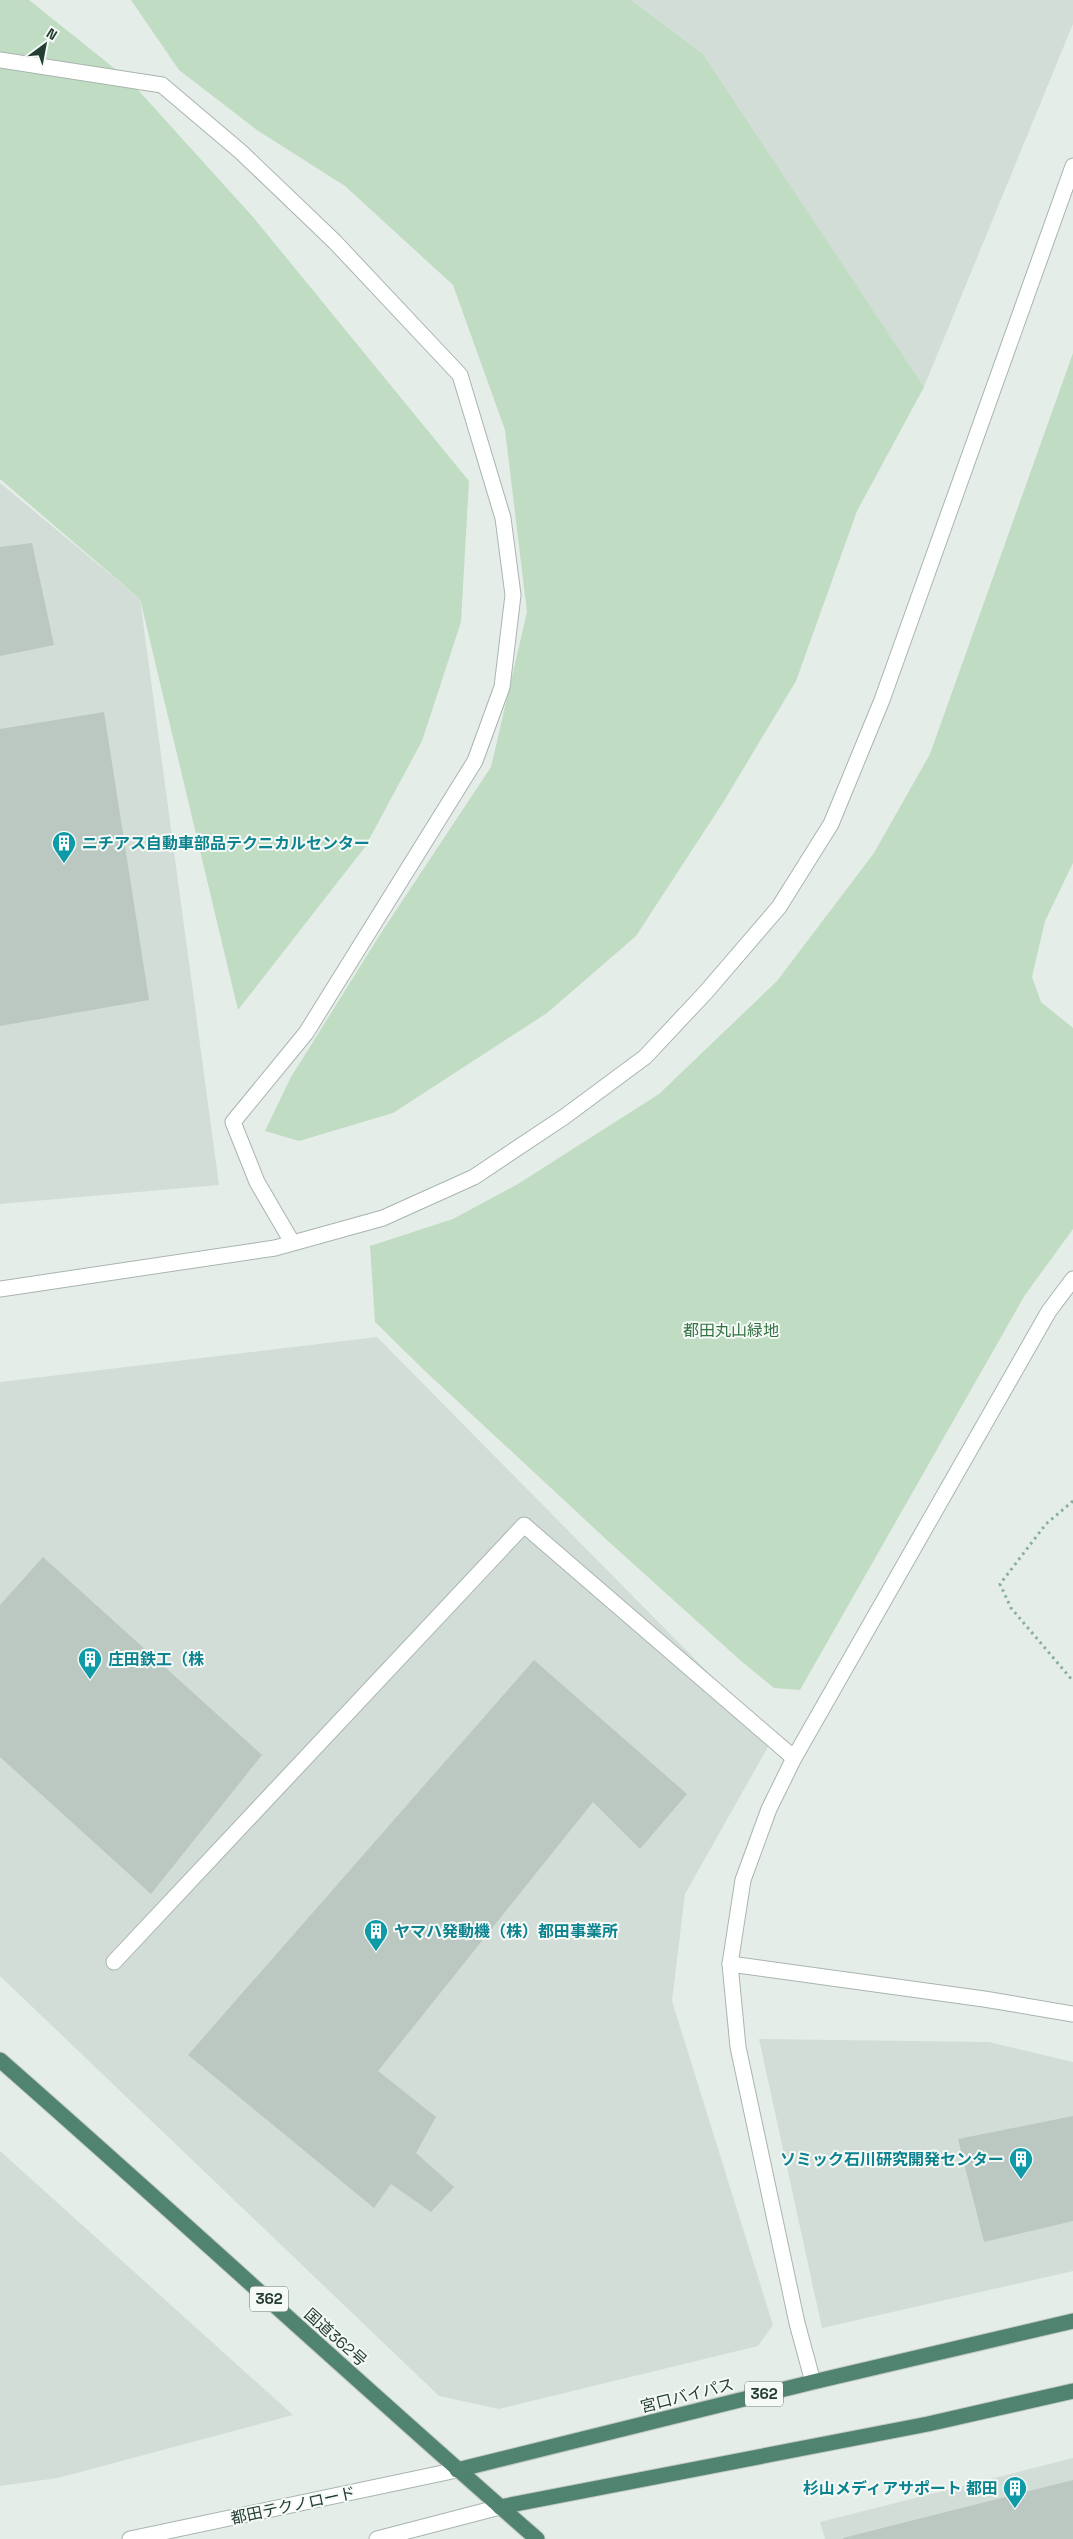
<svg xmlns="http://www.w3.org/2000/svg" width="1073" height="2539" font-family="'Space Grotesk','Noto Sans JP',sans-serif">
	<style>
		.built { fill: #d3ddd7 }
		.green { fill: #c0dcc3 }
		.building { fill: #bac8c1 }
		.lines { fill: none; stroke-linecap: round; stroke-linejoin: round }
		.service-casing { stroke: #a8b5ae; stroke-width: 17 }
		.minor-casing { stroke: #a8b5ae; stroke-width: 17 }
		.tertiary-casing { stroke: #a8b5ae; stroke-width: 17 }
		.trunk-casing { stroke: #c2c9c6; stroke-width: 17 }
		.path { stroke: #88ae9d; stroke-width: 3; stroke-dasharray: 2.5 4; stroke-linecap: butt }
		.service { stroke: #fff; stroke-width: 15 }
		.minor { stroke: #fff; stroke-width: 15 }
		.tertiary { stroke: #fff; stroke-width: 15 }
		.trunk { stroke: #508470; stroke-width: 15 }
		.labels { text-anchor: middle; stroke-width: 4; stroke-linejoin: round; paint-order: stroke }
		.shield { fill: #f5faf7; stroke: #63766e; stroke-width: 1 }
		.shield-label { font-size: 15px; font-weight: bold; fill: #253e34 }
		.culture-label { font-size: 16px; font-weight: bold; fill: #0d838f; stroke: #f5faf7; text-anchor: start }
		.park-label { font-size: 16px; fill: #327242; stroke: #f5faf7 }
		.street-label { font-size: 16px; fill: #253e34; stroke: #f5faf7 }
	</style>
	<rect width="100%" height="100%" fill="#e5ede8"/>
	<g class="built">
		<polygon points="631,0 1073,0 1073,24 924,387 703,54"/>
		<polygon points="0,483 140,599 219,1185 0,1204"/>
		<polygon points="377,1337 773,1738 685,1894 672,2001 773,2325 758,2346 499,2409 439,2396 0,1976 0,1382"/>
		<polygon points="759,2039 989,2042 1073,2062 1073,2271 822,2328"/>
		<polygon points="0,2151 293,2415 58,2478 0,2486"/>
		<polygon points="1073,2458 1073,2539 825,2539 820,2522"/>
	</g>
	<g class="green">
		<polygon points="0,0 29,0 129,80 253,217 469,481 461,622 422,741 365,847 238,1010 140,599 0,479"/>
		<polygon points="131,0 631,0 703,54 924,387 857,511 796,681 724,801 636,936 547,1013 393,1113 299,1141 265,1131 291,1077 381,933 491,767 527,612 505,430 453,285 345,186 257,130 179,70"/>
		<polygon points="1073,353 1073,863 1045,921 1032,977 1041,1002 1073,1028 1073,1229 1025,1295 800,1690 774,1688 741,1661 608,1541 425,1371 375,1322 370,1246 453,1219 518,1184 659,1094 777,981 874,853 930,754"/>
	</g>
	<g class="building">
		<polygon points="32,543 54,645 0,656 0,547"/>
		<polygon points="104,712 149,1000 0,1026 0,729"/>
		<polygon points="43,1557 262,1755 151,1894 0,1757 0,1605"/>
		<polygon points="534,1660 687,1794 640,1849 593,1802 378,2071 436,2117 416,2153 454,2187 431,2212 391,2184 374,2208 188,2055"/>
		<polygon points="1073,2116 1073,2221 984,2242 958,2139"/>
		<polygon points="1073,2480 1073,2539 843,2539 843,2538"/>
	</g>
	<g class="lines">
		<g class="service-casing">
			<polyline id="service" points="114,1962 524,1525 794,1758"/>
		</g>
		<g class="minor-casing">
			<g id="minor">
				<polyline points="0,60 162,85 241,152 335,242 460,375 503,518 513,595 502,687 475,761 306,1033 233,1122 257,1182 292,1242"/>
				<polyline points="730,1964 984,1999 1073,2014"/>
				<polyline points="813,2382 797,2323 738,2047 730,1964 743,1880 769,1809 794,1758 1049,1311 1073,1279"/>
			</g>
		</g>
		<g class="tertiary-casing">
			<g id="tertiary">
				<polyline points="0,1289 275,1248 383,1218 474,1177 564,1117 645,1057 706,992 779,907 831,824 882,700 1073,166"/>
				<polyline points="130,2539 457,2470"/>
				<polyline points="377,2539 500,2507"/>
			</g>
		</g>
		<g class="trunk-casing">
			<g id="trunk">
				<path d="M0,2060C180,2218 356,2381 537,2539"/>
				<polyline points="457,2470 813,2382 1073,2321"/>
				<polyline points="500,2507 928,2424 1073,2391"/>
			</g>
		</g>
		<polyline class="path" points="1073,1501 1046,1524 1000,1584 1011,1608 1073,1681"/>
		<use href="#service" class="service"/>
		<use href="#minor" class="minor"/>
		<use href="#tertiary" class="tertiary"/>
		<use href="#trunk" class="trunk"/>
	</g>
	<defs>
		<g id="building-pin" transform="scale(1.25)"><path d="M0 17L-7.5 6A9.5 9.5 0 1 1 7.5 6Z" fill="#0f9aa8" stroke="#f5faf7"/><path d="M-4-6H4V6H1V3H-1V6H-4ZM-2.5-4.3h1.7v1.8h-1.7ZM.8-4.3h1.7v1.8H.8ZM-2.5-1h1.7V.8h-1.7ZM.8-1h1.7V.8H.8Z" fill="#fff"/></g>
	</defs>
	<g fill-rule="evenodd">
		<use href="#building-pin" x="64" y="843"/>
		<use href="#building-pin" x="90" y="1659"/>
		<use href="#building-pin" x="376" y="1931"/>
		<use href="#building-pin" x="1021" y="2159"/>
		<use href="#building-pin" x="1015" y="2488"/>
	</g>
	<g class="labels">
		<g class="shield">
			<rect x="250" y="2286.5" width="38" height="25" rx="4"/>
			<rect x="745" y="2381.5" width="38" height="25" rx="4"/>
		</g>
		<g class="shield-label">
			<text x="269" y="2304">362</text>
			<text x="764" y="2399">362</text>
		</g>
		<g class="culture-label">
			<text x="82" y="849">ニチアス自動車部品テクニカルセンター</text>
			<text x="108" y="1665">庄田鉄工（株</text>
			<text x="394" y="1937">ヤマハ発動機（株）都田事業所</text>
			<text x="1004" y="2165" text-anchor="end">ソミック石川研究開発センター</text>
			<text x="998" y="2494" text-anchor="end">杉山メディアサポート 都田</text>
		</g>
		<g class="park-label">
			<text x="731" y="1336">都田丸山緑地</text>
		</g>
		<g class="street-label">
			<text transform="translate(336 2337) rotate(42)" y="6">国道362号</text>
			<text transform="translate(687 2395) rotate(-14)" y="6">宮口バイパス</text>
			<text transform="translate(293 2505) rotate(-12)" y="6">都田テクノロード</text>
		</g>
	</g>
	<g transform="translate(45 45) rotate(32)" stroke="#f5faf7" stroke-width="4" paint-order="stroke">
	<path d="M0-4L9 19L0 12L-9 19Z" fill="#253e34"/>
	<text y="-8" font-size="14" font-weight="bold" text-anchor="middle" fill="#253e34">N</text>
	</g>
</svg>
